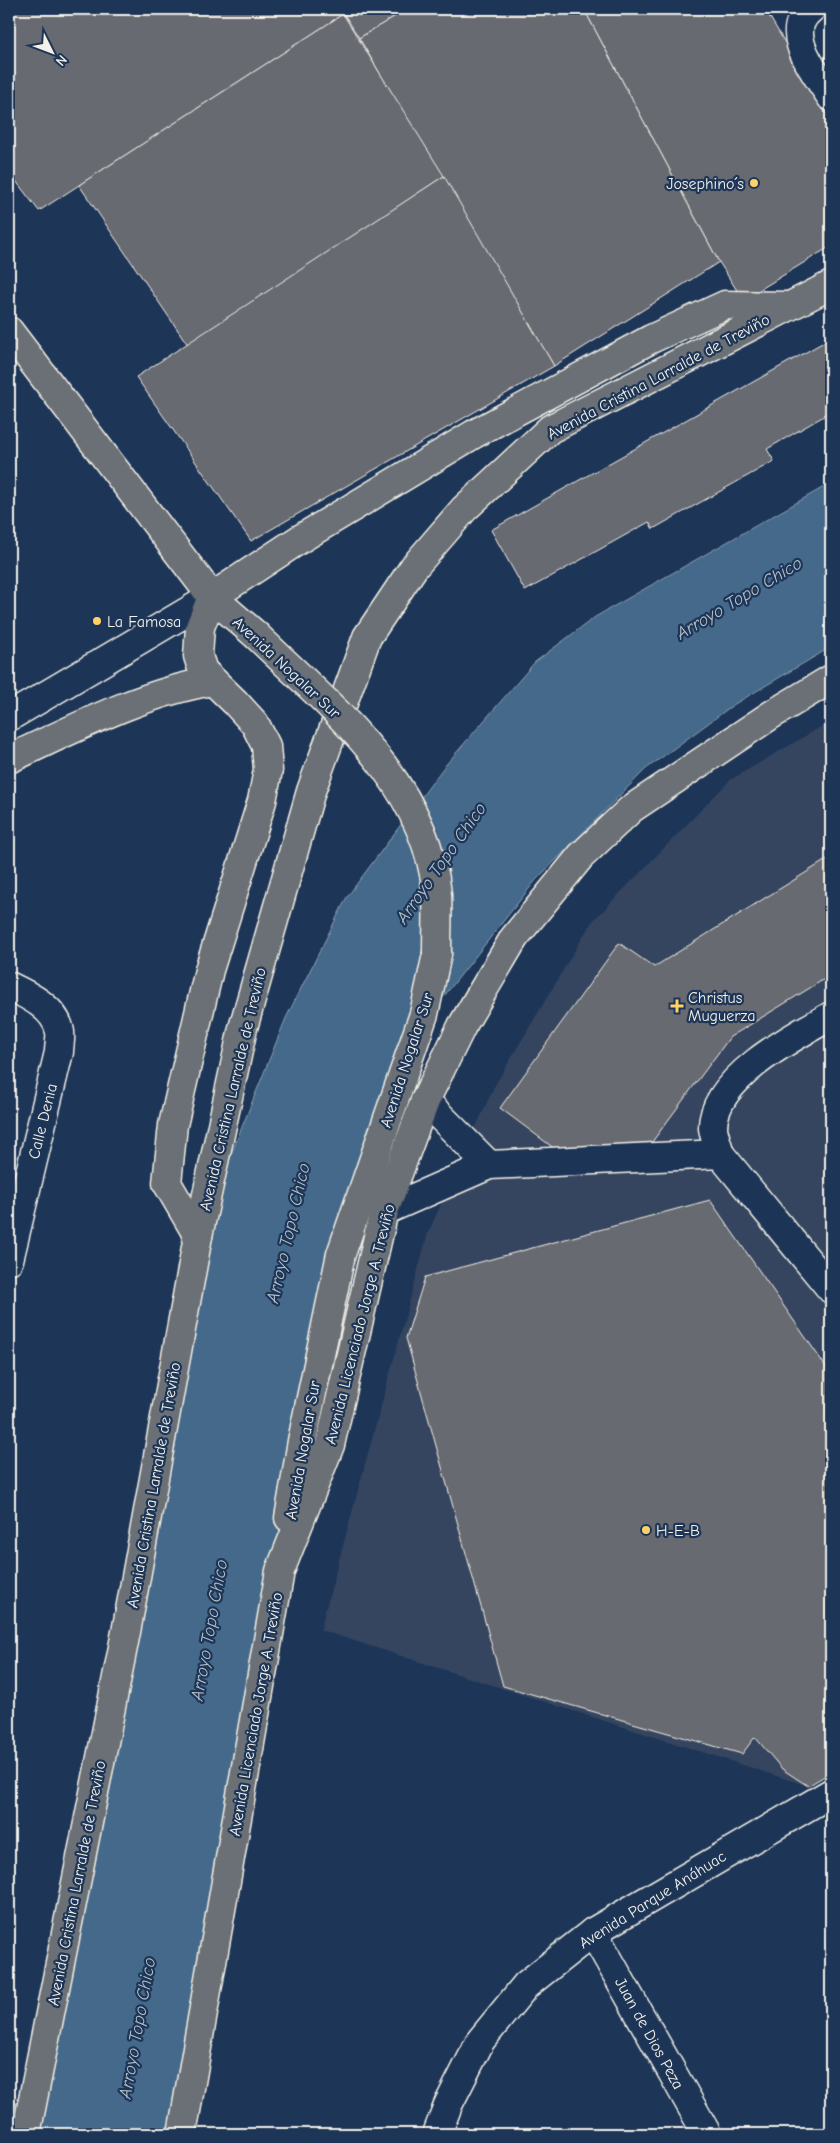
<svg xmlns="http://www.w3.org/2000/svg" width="840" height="2143" font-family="'Comic Neue',sans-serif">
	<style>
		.built { fill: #34455f }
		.water { fill: #44698b; stroke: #8a9fb0 }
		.building { fill: #686b72; stroke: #f4f1e8 }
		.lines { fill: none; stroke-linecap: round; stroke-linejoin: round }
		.minor-casing { stroke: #f4f1e8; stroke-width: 31 }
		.major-casing { stroke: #f4f1e8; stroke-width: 31 }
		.minor { stroke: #1d3557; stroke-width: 28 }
		.major { stroke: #6b7074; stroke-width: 28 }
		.major-bridge-casing { stroke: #f4f1e8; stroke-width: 31; stroke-linecap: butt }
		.major-bridge { stroke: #6b7074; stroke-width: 28 }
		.poi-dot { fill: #ffd166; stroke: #1d3557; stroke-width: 2 }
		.labels { text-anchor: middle; stroke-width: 4.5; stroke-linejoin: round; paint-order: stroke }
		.poi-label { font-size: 16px; fill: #f4f1e8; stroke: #1d3557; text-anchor: start }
		.street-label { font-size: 16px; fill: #f4f1e8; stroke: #1d3557 }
		.water-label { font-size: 18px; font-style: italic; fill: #b6c1c7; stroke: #1d3557 }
	</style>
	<rect width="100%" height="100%" fill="#1d3557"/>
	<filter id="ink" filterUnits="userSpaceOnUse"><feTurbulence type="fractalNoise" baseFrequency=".02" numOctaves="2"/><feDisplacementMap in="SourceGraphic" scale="10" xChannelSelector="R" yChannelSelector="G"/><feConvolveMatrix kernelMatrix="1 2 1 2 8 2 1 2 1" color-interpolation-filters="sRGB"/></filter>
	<g filter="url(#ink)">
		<polygon class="built" points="831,721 831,1772 808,1786 320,1630 428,1233 494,1087 591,923 730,780"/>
		<polygon class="water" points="831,483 831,647 733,705 646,769 536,880 392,1062 341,1254 182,2134 26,2134 198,1236 286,1018 347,897 443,768 535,662 595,617"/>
		<g class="building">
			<polygon points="9,9 340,9 343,14 39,211 9,172"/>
			<polygon points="341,9 407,9 359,38"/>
			<polygon points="407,9 584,9 719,262 554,366 359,38"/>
			<polygon points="584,9 765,9 831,120 831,246 743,300 719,262"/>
			<polygon points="343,14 444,176 188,345 79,185"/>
			<polygon points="444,176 554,366 251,541 136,377"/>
			<polygon points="831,338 831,412 767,449 774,461 653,529 649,522 525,591 491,530"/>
			<polygon points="831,857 831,975 730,1037 649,1146 555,1149 500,1108 619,943 654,967"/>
			<polygon points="710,1200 831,1374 831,1772 808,1786 782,1769 755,1737 742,1754 503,1686 406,1338 425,1277"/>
		</g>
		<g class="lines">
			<g class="minor-casing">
				<g id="minor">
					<path d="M811,9C780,33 817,74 831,97"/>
					<polyline points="9,717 212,597"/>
					<path d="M9,986C28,995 56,1008 60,1032C61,1038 59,1046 59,1052L9,1260"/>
					<polyline points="425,1101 489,1165"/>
					<path d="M720,1154C718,1146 714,1136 713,1128C712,1079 794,1036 831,1016"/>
					<polyline points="384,1211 489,1165 720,1154 831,1289"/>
					<polyline points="593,1932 707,2134"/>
					<polyline points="437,2134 448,2105 481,2040 526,1985 593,1932 831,1793"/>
				</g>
			</g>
			<g class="major-casing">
				<g id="major">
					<polyline points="9,331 212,597 256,635"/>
					<path d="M9,759C74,729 141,693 213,681"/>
					<polyline points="198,1236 167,1183 173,1125 209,970 262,801 268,770 266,746 255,724 235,702 203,671 198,656 200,627 212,597 300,539 474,434 651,339 725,305 787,306"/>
					<polyline points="289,1518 302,1441 341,1254 424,1014 437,954"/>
					<polyline points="26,2134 126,1632 198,1236 243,1028 311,791 367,637 414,567 464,509 550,429 831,285"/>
					<polyline points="182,2134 280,1571 330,1445 384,1211 425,1101 462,1026 514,938 581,856 631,809 771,715 831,679"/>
				</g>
			</g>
			<use href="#minor" class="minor"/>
			<use href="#major" class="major"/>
			<g class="major-bridge-casing">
				<path id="major-bridge" d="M256,635C331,708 426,781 437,894C438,913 437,934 437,954"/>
			</g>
			<use href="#major-bridge" class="major-bridge"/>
		</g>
	</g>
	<g class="poi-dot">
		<circle cx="754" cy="183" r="5"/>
		<circle cx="97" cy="621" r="5"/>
		<path d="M674.5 998.5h5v5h5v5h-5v5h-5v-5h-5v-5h5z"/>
		<circle cx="646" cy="1530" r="5"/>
	</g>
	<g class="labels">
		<g class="poi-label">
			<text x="744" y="189" text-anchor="end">Josephino´s</text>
			<text x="107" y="627">La Famosa</text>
			<text x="688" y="1003">Christus<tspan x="688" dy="18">Muguerza</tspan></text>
			<text x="656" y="1536">H-E-B</text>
		</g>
		<g class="street-label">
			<text transform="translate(658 376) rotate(-28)" y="6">Avenida Cristina Larralde de Treviño</text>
			<text transform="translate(287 667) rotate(43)" y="6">Avenida Nogalar Sur</text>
			<text transform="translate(406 1060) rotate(-72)" y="6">Avenida Nogalar Sur</text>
			<text transform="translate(232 1089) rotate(-77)" y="6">Avenida Cristina Larralde de Treviño</text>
			<text transform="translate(42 1121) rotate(-76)" y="6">Calle Denia</text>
			<text transform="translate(359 1324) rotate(-76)" y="6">Avenida Licenciado Jorge A. Treviño</text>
			<text transform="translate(302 1450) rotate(-80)" y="6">Avenida Nogalar Sur</text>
			<text transform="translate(153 1485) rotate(-80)" y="6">Avenida Cristina Larralde de Treviño</text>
			<text transform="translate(255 1714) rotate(-80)" y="6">Avenida Licenciado Jorge A. Treviño</text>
			<text transform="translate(76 1883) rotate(-79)" y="6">Avenida Cristina Larralde de Treviño</text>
			<text transform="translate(652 1899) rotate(-32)" y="6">Avenida Parque Anáhuac</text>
			<text transform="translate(650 2033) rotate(61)" y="6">Juan de Dios Peza</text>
		</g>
		<g class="water-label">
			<text transform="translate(739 598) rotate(-31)" y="6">Arroyo Topo Chico</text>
			<text transform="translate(441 863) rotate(-55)" y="6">Arroyo Topo Chico</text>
			<text transform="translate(288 1233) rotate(-77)" y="6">Arroyo Topo Chico</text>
			<text transform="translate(209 1630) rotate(-80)" y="6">Arroyo Topo Chico</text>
			<text transform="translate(137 2028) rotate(-80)" y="6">Arroyo Topo Chico</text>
		</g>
	</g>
	<rect width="840" height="2143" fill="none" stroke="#1d3557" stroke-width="30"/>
	<rect x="15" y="15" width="810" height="2113" fill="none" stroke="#f4f1e8" stroke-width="2" filter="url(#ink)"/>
	<g transform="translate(52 52) rotate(132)" stroke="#1d3557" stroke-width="4" paint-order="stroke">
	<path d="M0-4L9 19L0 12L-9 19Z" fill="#f4f1e8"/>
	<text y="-8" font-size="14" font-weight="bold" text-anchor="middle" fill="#f4f1e8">N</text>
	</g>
</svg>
